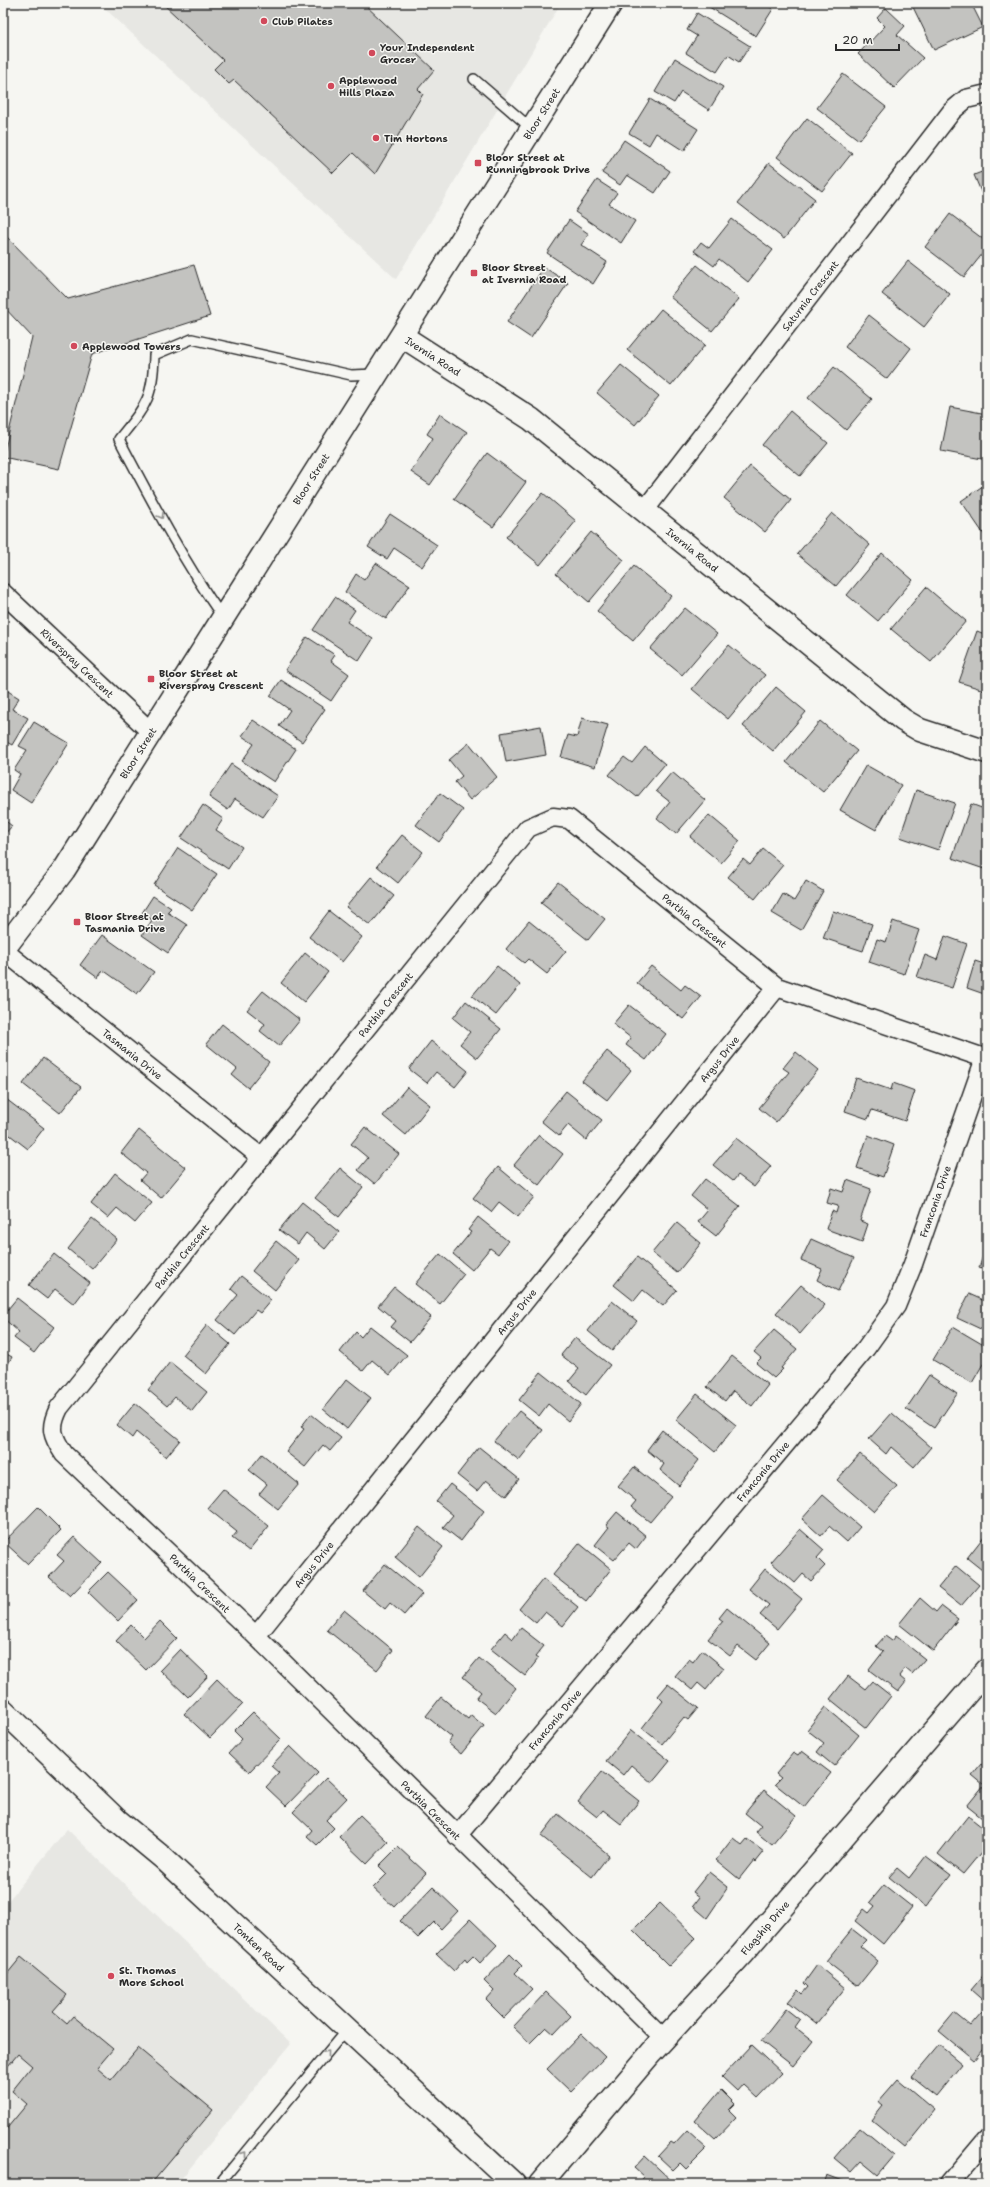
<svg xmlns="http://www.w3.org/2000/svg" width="990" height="2187" font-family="'Shantell Sans',sans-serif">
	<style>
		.built { fill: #e7e7e3 }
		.building { fill: #c3c3c0; stroke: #2b2b2b }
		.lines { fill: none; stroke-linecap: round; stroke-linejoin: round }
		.lane-casing { stroke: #2b2b2b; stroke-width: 12 }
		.street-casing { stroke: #2b2b2b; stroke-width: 21 }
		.secondary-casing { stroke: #2b2b2b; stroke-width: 25 }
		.lane { stroke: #f6f6f2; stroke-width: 9 }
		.street { stroke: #f6f6f2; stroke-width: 18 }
		.secondary { stroke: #f6f6f2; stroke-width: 22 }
		.oneway { stroke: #90908e }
		.poi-dot { fill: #d1495b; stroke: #f6f6f2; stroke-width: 1.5 }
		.labels { text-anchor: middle; stroke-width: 3; stroke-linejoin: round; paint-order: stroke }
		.poi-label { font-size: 10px; font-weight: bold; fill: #2b2b2b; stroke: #f6f6f2; text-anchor: start }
		.street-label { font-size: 10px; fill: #2b2b2b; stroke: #f6f6f2 }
	</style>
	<rect width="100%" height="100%" fill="#f6f6f2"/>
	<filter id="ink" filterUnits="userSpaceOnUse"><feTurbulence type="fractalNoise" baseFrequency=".025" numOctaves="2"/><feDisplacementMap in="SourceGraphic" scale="8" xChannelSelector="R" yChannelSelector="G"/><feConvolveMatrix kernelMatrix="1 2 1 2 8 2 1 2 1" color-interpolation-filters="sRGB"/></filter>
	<g filter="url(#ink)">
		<g class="built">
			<polygon points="99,3 561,3 396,279"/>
			<polygon points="67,1829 291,2044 177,2184 3,2184 3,1907"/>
		</g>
		<g class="building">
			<polygon points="162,3 287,3 293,8 298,3 363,3 434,70 418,89 423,94 375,174 353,153 333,173 234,80 229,84 214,69 223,60"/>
			<polygon points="707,3 763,3 773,9 756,36 706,5"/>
			<polygon points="911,3 971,3 983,27 934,50"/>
			<polygon points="886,8 905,26 897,35 923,58 894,88 858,54 885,26 877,18"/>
			<polygon points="697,13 750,46 739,62 728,55 717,72 686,53 697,36 687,30"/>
			<polygon points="675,58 723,87 709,110 681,92 674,103 655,92"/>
			<polygon points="843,74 886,107 859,140 817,108"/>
			<polygon points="650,99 698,129 684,151 656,133 649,145 629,133"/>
			<polygon points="807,118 852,153 822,191 777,157"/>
			<polygon points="624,140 670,171 655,193 627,175 620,185 602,173"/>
			<polygon points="769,163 815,199 784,239 738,203"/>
			<polygon points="987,170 987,206 974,175"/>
			<polygon points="597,180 617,193 609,204 635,221 621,243 575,212"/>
			<polygon points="950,214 987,242 987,248 964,277 925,247"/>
			<polygon points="732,219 773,250 748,282 719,259 714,266 694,251 701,242 709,248"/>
			<polygon points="569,220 589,234 581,245 607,262 593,284 547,253"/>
			<polygon points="3,233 68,299 194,265 210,316 92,354 59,469 3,457 32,337 3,306"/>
			<polygon points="908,261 950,294 924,327 882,294"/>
			<polygon points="697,265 739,299 712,331 670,297"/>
			<polygon points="544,267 568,283 531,338 507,322"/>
			<polygon points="661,309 705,345 671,386 627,350"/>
			<polygon points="869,315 911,348 887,379 845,347"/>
			<polygon points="621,365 659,396 635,425 597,393"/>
			<polygon points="834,367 872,399 846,430 808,398"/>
			<polygon points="950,407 987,414 987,460 941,451"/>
			<polygon points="790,411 828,443 800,476 762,445"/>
			<polygon points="440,414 467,432 430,485 411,472 433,438 427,434"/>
			<polygon points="487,453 526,482 493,527 454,499"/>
			<polygon points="750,466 791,500 765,532 724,498"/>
			<polygon points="987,483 987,535 985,536 961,501"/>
			<polygon points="543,493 576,521 540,565 506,537"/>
			<polygon points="832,513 870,545 836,586 797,554"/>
			<polygon points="390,514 437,545 422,567 394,548 387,559 368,547"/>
			<polygon points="591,532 624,560 589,602 556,574"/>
			<polygon points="882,553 913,580 878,621 847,595"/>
			<polygon points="376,563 410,585 386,619 345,592 356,574 364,580"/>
			<polygon points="634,566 671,596 633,641 597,611"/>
			<polygon points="926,587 966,621 931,662 891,629"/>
			<polygon points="335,597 355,610 347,622 373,639 359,661 313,630"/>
			<polygon points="685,608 717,634 682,675 650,649"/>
			<polygon points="977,631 987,635 987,691 959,682"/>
			<polygon points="307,637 335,655 331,661 349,674 331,701 285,670"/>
			<polygon points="729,645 765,675 728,719 692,689"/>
			<polygon points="281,680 325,709 302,742 279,726 290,710 270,696"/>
			<polygon points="776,687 806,712 773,751 743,726"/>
			<polygon points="3,688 19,698 12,709 28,718 12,745 3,740"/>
			<polygon points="582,718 608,725 595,767 561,757 568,735 577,737"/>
			<polygon points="253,720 296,749 274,782 242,761 254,744 242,736"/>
			<polygon points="820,721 857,751 823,792 786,762"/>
			<polygon points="34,722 69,743 31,803 11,790 20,774 14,770 27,750 19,746"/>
			<polygon points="541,726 546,755 506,762 501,733"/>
			<polygon points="469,743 497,777 470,800 455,782 462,776 449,760"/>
			<polygon points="645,747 665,764 637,797 609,775 624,757 632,763"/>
			<polygon points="231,764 278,796 263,817 235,799 228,810 209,797"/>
			<polygon points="866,765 901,785 876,830 840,810"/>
			<polygon points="672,772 705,800 676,834 657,818 670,802 656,791"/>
			<polygon points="916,790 955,803 938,850 900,837"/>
			<polygon points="440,793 463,810 439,842 416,825"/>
			<polygon points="971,804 987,810 987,870 952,858"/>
			<polygon points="203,805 223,819 216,830 242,847 228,869 181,838"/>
			<polygon points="709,815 740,841 721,863 690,837"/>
			<polygon points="3,819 12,826 3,836"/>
			<polygon points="402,835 423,852 398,883 377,866"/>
			<polygon points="178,848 217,874 192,910 154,885"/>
			<polygon points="763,849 783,865 755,899 728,877 743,859 750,865"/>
			<polygon points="371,877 394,896 370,925 346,907"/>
			<polygon points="806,881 823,891 801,930 772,913 783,894 794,901"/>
			<polygon points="558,882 605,919 588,940 541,903"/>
			<polygon points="153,896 171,908 167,912 187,925 168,953 142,935 152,920 142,913"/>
			<polygon points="329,911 362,937 342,962 309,937"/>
			<polygon points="833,911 872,924 863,951 823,938"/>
			<polygon points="529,921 566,951 547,974 528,959 524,963 506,949"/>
			<polygon points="893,921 919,930 904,974 869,962 877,939 886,942"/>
			<polygon points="102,935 154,972 137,994 103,970 98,978 80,965"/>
			<polygon points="945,936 967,944 952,988 917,977 925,955 937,960"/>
			<polygon points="305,953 328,972 304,1002 281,983"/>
			<polygon points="975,961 987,965 987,995 967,988"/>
			<polygon points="497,966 520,985 496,1015 472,996"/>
			<polygon points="651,966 681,990 685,985 701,997 683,1019 637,983"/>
			<polygon points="263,991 300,1020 279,1046 260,1031 265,1024 247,1010"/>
			<polygon points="466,1001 501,1029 477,1058 460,1044 470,1032 453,1018"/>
			<polygon points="629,1005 666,1034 646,1060 626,1045 631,1038 613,1024"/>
			<polygon points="222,1024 269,1062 248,1088 232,1075 237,1069 206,1044"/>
			<polygon points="431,1041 468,1071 455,1087 436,1072 427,1083 409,1069"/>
			<polygon points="607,1051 631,1070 607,1100 582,1081"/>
			<polygon points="796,1052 818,1070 776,1122 759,1108 789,1072 783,1068"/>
			<polygon points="43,1058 81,1087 60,1113 23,1084"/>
			<polygon points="856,1078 891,1090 893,1083 915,1091 905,1121 872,1110 868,1119 845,1111"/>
			<polygon points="407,1087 430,1105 406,1135 383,1116"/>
			<polygon points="566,1091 602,1120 586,1140 568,1125 559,1136 541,1121"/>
			<polygon points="6,1099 44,1128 28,1149 6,1132 3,1136 3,1103"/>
			<polygon points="365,1127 399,1154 375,1184 358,1170 368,1158 351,1144"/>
			<polygon points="139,1130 186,1168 161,1198 140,1180 146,1173 121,1153"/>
			<polygon points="539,1135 563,1154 539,1185 514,1165"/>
			<polygon points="868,1135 894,1145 883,1177 857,1168"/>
			<polygon points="736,1138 771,1166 754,1187 738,1175 733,1181 713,1165"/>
			<polygon points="498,1167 534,1197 518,1217 499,1202 491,1212 473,1198"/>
			<polygon points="340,1168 363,1187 339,1217 315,1198"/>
			<polygon points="115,1173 152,1203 135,1223 117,1208 108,1218 91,1204"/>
			<polygon points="705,1179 740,1206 716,1236 698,1222 708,1210 691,1196"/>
			<polygon points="847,1180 871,1189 860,1221 868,1224 862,1242 826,1229 832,1211 836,1213 838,1206 827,1203 831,1188 843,1192"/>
			<polygon points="302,1202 339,1232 325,1249 306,1233 298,1244 279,1230"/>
			<polygon points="478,1217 508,1241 498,1254 490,1248 472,1270 453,1254 471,1232 468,1230"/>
			<polygon points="92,1219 117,1239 92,1269 68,1249"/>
			<polygon points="677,1223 701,1243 677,1273 652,1253"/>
			<polygon points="811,1239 854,1258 838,1291 817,1280 822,1269 801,1260"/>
			<polygon points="276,1241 299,1260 275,1290 252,1271"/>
			<polygon points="987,1243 987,1271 979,1268"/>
			<polygon points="54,1254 90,1283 74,1304 55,1289 47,1299 29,1285"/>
			<polygon points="440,1254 464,1274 440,1304 415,1284"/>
			<polygon points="637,1257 677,1290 663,1306 643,1290 634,1301 614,1285"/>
			<polygon points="241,1276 271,1300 260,1313 256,1310 235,1335 217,1320 238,1295 231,1289"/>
			<polygon points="801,1285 825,1305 800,1334 776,1313"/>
			<polygon points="394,1287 431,1317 410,1342 391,1327 396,1321 378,1306"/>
			<polygon points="969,1294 987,1302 987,1332 957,1318"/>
			<polygon points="17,1298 54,1327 34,1353 14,1338 19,1332 3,1318 3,1315"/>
			<polygon points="612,1301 637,1321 612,1351 588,1331"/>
			<polygon points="207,1325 230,1344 206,1374 183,1355"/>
			<polygon points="370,1326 407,1355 390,1375 372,1360 363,1371 340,1352 356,1332 361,1337"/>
			<polygon points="953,1327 987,1347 987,1357 972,1383 933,1360"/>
			<polygon points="774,1330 797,1349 781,1368 783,1369 774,1378 756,1363 761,1358 754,1352"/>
			<polygon points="575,1338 610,1365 586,1395 569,1381 579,1369 561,1355"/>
			<polygon points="3,1352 12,1357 3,1373"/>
			<polygon points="732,1356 768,1385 752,1406 733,1391 725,1401 707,1387"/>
			<polygon points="170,1362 207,1392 192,1411 175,1397 167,1406 148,1390"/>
			<polygon points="541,1372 581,1404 568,1421 548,1404 539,1416 519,1400"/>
			<polygon points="929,1375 957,1394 934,1428 906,1409"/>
			<polygon points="347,1379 371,1398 347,1429 323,1409"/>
			<polygon points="697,1394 736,1425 715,1452 676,1420"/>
			<polygon points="135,1403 180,1440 166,1457 136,1432 132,1438 117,1425"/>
			<polygon points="519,1411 543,1430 519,1460 494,1441"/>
			<polygon points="892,1413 931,1447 914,1467 891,1447 886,1454 869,1439"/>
			<polygon points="311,1414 341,1438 330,1451 323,1445 305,1467 286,1452 304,1429 301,1427"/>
			<polygon points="662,1430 699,1460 679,1486 660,1470 664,1464 647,1450"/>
			<polygon points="479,1447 519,1479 506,1496 486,1480 477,1491 457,1475"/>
			<polygon points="262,1454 299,1484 278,1509 259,1494 267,1484 249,1470"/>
			<polygon points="860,1454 897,1486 874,1512 837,1480"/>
			<polygon points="634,1467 671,1497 650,1522 631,1507 636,1501 618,1486"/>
			<polygon points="450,1484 484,1511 461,1541 443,1527 453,1515 436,1501"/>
			<polygon points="223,1489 269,1526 249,1551 232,1538 237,1532 207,1508"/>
			<polygon points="823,1495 860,1527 847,1542 829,1526 821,1536 802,1519"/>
			<polygon points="38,1507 61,1530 28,1564 4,1542"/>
			<polygon points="617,1512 646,1536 636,1549 629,1543 614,1560 595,1545 609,1527 606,1525"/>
			<polygon points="419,1527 443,1547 419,1577 395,1557"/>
			<polygon points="800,1529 824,1550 817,1558 825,1566 811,1581 803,1574 795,1583 771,1562"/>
			<polygon points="985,1535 987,1537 987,1574 967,1558"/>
			<polygon points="74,1537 102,1563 70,1596 49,1577 64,1561 57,1555"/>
			<polygon points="579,1543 611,1569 586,1601 553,1575"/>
			<polygon points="385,1564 422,1594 404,1615 390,1603 385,1609 363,1591"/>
			<polygon points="956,1566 979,1585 961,1606 938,1588"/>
			<polygon points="765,1569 802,1599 777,1629 760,1615 769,1605 749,1589"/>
			<polygon points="108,1572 138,1600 118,1621 88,1592"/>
			<polygon points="543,1579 578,1607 563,1626 545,1612 536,1623 519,1609"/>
			<polygon points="920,1598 936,1612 941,1606 958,1619 933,1651 899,1624"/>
			<polygon points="727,1608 770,1643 756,1660 738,1646 730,1656 708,1639 723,1621 719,1618"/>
			<polygon points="344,1610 393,1650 377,1670 327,1630"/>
			<polygon points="160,1621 177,1638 146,1670 116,1641 131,1625 144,1638"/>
			<polygon points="521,1628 544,1646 535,1657 538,1659 525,1676 491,1649 505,1632 513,1639"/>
			<polygon points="885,1636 892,1641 896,1636 925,1659 912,1674 905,1668 899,1676 906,1682 898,1692 869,1670 883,1652 876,1646"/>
			<polygon points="180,1649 208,1676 188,1697 160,1670"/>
			<polygon points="702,1650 724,1668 706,1690 698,1683 692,1690 675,1676 689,1659 693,1662"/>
			<polygon points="479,1658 516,1688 496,1713 476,1698 481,1692 463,1677"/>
			<polygon points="848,1676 865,1689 872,1681 891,1696 866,1728 830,1699"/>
			<polygon points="217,1679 243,1704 210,1738 184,1714"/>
			<polygon points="668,1684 698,1708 688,1720 684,1717 662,1744 642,1728 663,1701 658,1696"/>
			<polygon points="441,1697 468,1719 471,1715 484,1726 461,1754 448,1743 452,1737 426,1716"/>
			<polygon points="825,1707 859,1735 834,1766 817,1752 824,1743 807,1730"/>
			<polygon points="253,1712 281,1739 249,1772 229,1753 242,1739 234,1731"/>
			<polygon points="631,1730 670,1761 652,1783 631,1765 623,1775 606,1761"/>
			<polygon points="290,1746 318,1773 286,1806 266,1787 279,1773 271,1766"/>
			<polygon points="802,1751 831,1773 804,1807 775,1784 781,1778 776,1774 793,1753 798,1756"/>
			<polygon points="981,1764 987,1768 987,1822 967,1806 984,1785 972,1775"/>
			<polygon points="602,1772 639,1801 621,1824 603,1810 597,1817 578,1802"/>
			<polygon points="326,1778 347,1798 326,1820 334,1828 317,1845 307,1836 312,1830 293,1812"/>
			<polygon points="764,1790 796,1816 772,1845 756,1832 761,1826 745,1813"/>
			<polygon points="558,1814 609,1855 592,1877 541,1836"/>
			<polygon points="360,1815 388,1842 367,1864 339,1837"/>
			<polygon points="968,1816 987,1831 987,1845 963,1874 938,1854"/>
			<polygon points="733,1838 742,1845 747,1839 764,1852 756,1862 754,1860 739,1879 716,1860"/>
			<polygon points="398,1847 426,1873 394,1907 373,1888 387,1874 379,1866"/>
			<polygon points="926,1856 951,1875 926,1907 889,1877 897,1868 909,1878"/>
			<polygon points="709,1872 728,1887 707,1918 693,1906 700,1897 693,1892"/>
			<polygon points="884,1885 912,1907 883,1944 855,1921 864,1909 869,1913 875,1906 870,1902"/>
			<polygon points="433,1887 458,1911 441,1929 434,1922 418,1938 400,1921"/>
			<polygon points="660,1903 696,1938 669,1966 633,1930"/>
			<polygon points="470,1919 497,1945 480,1963 473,1956 467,1962 465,1959 454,1971 436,1954"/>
			<polygon points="852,1929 866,1940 860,1946 878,1961 858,1986 826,1961"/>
			<polygon points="510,1954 522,1966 515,1973 532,1989 504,2018 486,2000 494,1991 484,1981"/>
			<polygon points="21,1957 67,1995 53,2011 67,2023 73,2016 113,2049 97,2068 111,2080 138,2048 213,2110 151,2184 6,2184 3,2182 3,2133 27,2104 12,2091 32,2066 18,2054 3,2072 3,1979"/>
			<polygon points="817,1965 845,1988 816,2024 788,2002 798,1990 802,1994 808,1987 804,1983"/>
			<polygon points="987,1971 987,2004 971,1990"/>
			<polygon points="546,1992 571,2016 554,2034 546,2027 530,2043 513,2027"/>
			<polygon points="786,2009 800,2020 795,2027 813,2041 793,2066 761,2041"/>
			<polygon points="982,2012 987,2016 987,2044 974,2060 939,2031 954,2013 970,2026"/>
			<polygon points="581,2034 605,2057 571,2092 547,2069"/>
			<polygon points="752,2045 782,2073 758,2098 743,2084 737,2091 722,2077"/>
			<polygon points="939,2045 962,2064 936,2096 912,2077"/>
			<polygon points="898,2079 935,2110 905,2147 872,2120 883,2106 878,2102"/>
			<polygon points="721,2090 735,2104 729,2110 736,2117 715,2139 695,2121"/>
			<polygon points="860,2128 894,2156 878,2175 861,2161 851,2172 834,2158"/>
			<polygon points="687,2130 707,2148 686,2169 680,2163 673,2170 658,2156 671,2142 674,2144"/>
			<polygon points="645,2156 675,2184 638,2184 644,2177 634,2168"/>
			<polygon points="827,2175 851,2184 824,2184"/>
		</g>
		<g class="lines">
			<g class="lane-casing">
				<g id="lane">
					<polyline points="474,79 532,129"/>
					<path d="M223,618C184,562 151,500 119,439C146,405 153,399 154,355L192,339L351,375L376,374"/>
					<polyline points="219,2184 347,2029"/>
				</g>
			</g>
			<g class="street-casing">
				<g id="street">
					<path id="s1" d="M644,511L952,111L966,99L987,94"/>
					<path id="s2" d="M3,593L151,732"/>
					<path id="s3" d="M3,950L262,1158"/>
					<path id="s4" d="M256,1636L777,987"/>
					<path id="s5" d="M457,1836L866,1348L896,1306L913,1264L985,1058"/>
					<path id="s6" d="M665,2040L256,1636L64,1454C52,1436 49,1428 59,1408L528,828L553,817L569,819L777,987L987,1059"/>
					<polyline points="949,2184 987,2139"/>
				</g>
			</g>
			<g class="secondary-casing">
				<g id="secondary">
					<path id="s7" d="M402,336L531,419L903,720L920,730L987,752"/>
					<path id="s8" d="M3,950L64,870L611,3"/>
					<path id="s9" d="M3,1710L117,1820L163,1858L514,2184"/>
					<path id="s10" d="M540,2184L651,2053L742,1954L987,1670"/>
				</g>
			</g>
			<use href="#lane" class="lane"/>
			<use href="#street" class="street"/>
			<use href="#secondary" class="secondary"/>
		</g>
		<defs><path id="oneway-chevron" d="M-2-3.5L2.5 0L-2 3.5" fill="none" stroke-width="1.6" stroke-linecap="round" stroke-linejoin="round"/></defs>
		<g class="oneway">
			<use href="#oneway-chevron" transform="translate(161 516) rotate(60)"/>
			<use href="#oneway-chevron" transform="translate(327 2053) rotate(-50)"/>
			<use href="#oneway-chevron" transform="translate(244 2154) rotate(-51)"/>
		</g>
	</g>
	<g class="poi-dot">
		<circle cx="264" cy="21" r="4"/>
		<circle cx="372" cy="53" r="4"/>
		<circle cx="331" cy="86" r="4"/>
		<circle cx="376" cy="138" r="4"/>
		<rect x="474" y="159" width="8" height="8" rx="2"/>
		<rect x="470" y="269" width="8" height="8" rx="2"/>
		<circle cx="74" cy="346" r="4"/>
		<rect x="147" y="675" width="8" height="8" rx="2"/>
		<rect x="73" y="918" width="8" height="8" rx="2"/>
		<circle cx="111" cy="1976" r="4"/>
	</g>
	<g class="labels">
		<g class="poi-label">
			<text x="272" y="25">Club Pilates</text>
			<text x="380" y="51">Your Independent<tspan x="380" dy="12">Grocer</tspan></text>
			<text x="339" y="84">Applewood<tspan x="339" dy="12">Hills Plaza</tspan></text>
			<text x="384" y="142">Tim Hortons</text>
			<text x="486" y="161">Bloor Street at<tspan x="486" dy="12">Runningbrook Drive</tspan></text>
			<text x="482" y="271">Bloor Street<tspan x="482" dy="12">at Ivernia Road</tspan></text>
			<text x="82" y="350">Applewood Towers</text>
			<text x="159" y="677">Bloor Street at<tspan x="159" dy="12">Riverspray Crescent</tspan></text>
			<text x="85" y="920">Bloor Street at<tspan x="85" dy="12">Tasmania Drive</tspan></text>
			<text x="119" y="1974">St. Thomas<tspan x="119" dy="12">More School</tspan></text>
		</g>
		<g class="street-label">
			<text dy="4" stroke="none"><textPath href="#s8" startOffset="995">Bloor Street</textPath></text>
			<text dy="4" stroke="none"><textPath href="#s1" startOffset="272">Saturnia Crescent</textPath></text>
			<text dy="4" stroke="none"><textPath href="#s7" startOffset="37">Ivernia Road</textPath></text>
			<text dy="4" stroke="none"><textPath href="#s8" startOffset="563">Bloor Street</textPath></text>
			<text dy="4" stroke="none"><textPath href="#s7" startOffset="361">Ivernia Road</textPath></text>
			<text dy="4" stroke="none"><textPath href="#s2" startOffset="102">Riverspray Crescent</textPath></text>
			<text dy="4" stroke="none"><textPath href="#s8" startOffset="239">Bloor Street</textPath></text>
			<text dy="4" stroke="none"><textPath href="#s6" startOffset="1840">Parthia Crescent</textPath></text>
			<text dy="4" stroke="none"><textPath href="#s6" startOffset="1408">Parthia Crescent</textPath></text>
			<text dy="4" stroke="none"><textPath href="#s3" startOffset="166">Tasmania Drive</textPath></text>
			<text dy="4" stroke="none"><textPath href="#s4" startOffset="740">Argus Drive</textPath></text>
			<text dy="4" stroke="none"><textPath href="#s5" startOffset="800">Franconia Drive</textPath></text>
			<text dy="4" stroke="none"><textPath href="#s6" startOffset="1084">Parthia Crescent</textPath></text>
			<text dy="4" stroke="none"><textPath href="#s4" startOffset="416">Argus Drive</textPath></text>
			<text dy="4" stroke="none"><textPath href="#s5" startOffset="476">Franconia Drive</textPath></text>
			<text dy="4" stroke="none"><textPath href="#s4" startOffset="92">Argus Drive</textPath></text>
			<text transform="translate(200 1583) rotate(44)" y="4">Parthia Crescent</text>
			<text dy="4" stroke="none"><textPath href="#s5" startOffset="152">Franconia Drive</textPath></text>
			<text transform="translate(431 1810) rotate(45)" y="4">Parthia Crescent</text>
			<text dy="4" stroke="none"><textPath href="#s10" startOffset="341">Flagship Drive</textPath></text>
			<text dy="4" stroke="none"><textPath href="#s9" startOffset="349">Tomken Road</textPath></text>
		</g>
	</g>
	<rect width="990" height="2187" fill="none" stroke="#f6f6f2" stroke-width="16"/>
	<rect x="8" y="8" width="974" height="2171" fill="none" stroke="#2b2b2b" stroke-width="1.5" filter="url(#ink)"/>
	<path d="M836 44v6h63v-6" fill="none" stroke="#2b2b2b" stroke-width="2"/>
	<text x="842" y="44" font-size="12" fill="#2b2b2b" stroke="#f6f6f2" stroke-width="3" paint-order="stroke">20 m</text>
</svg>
